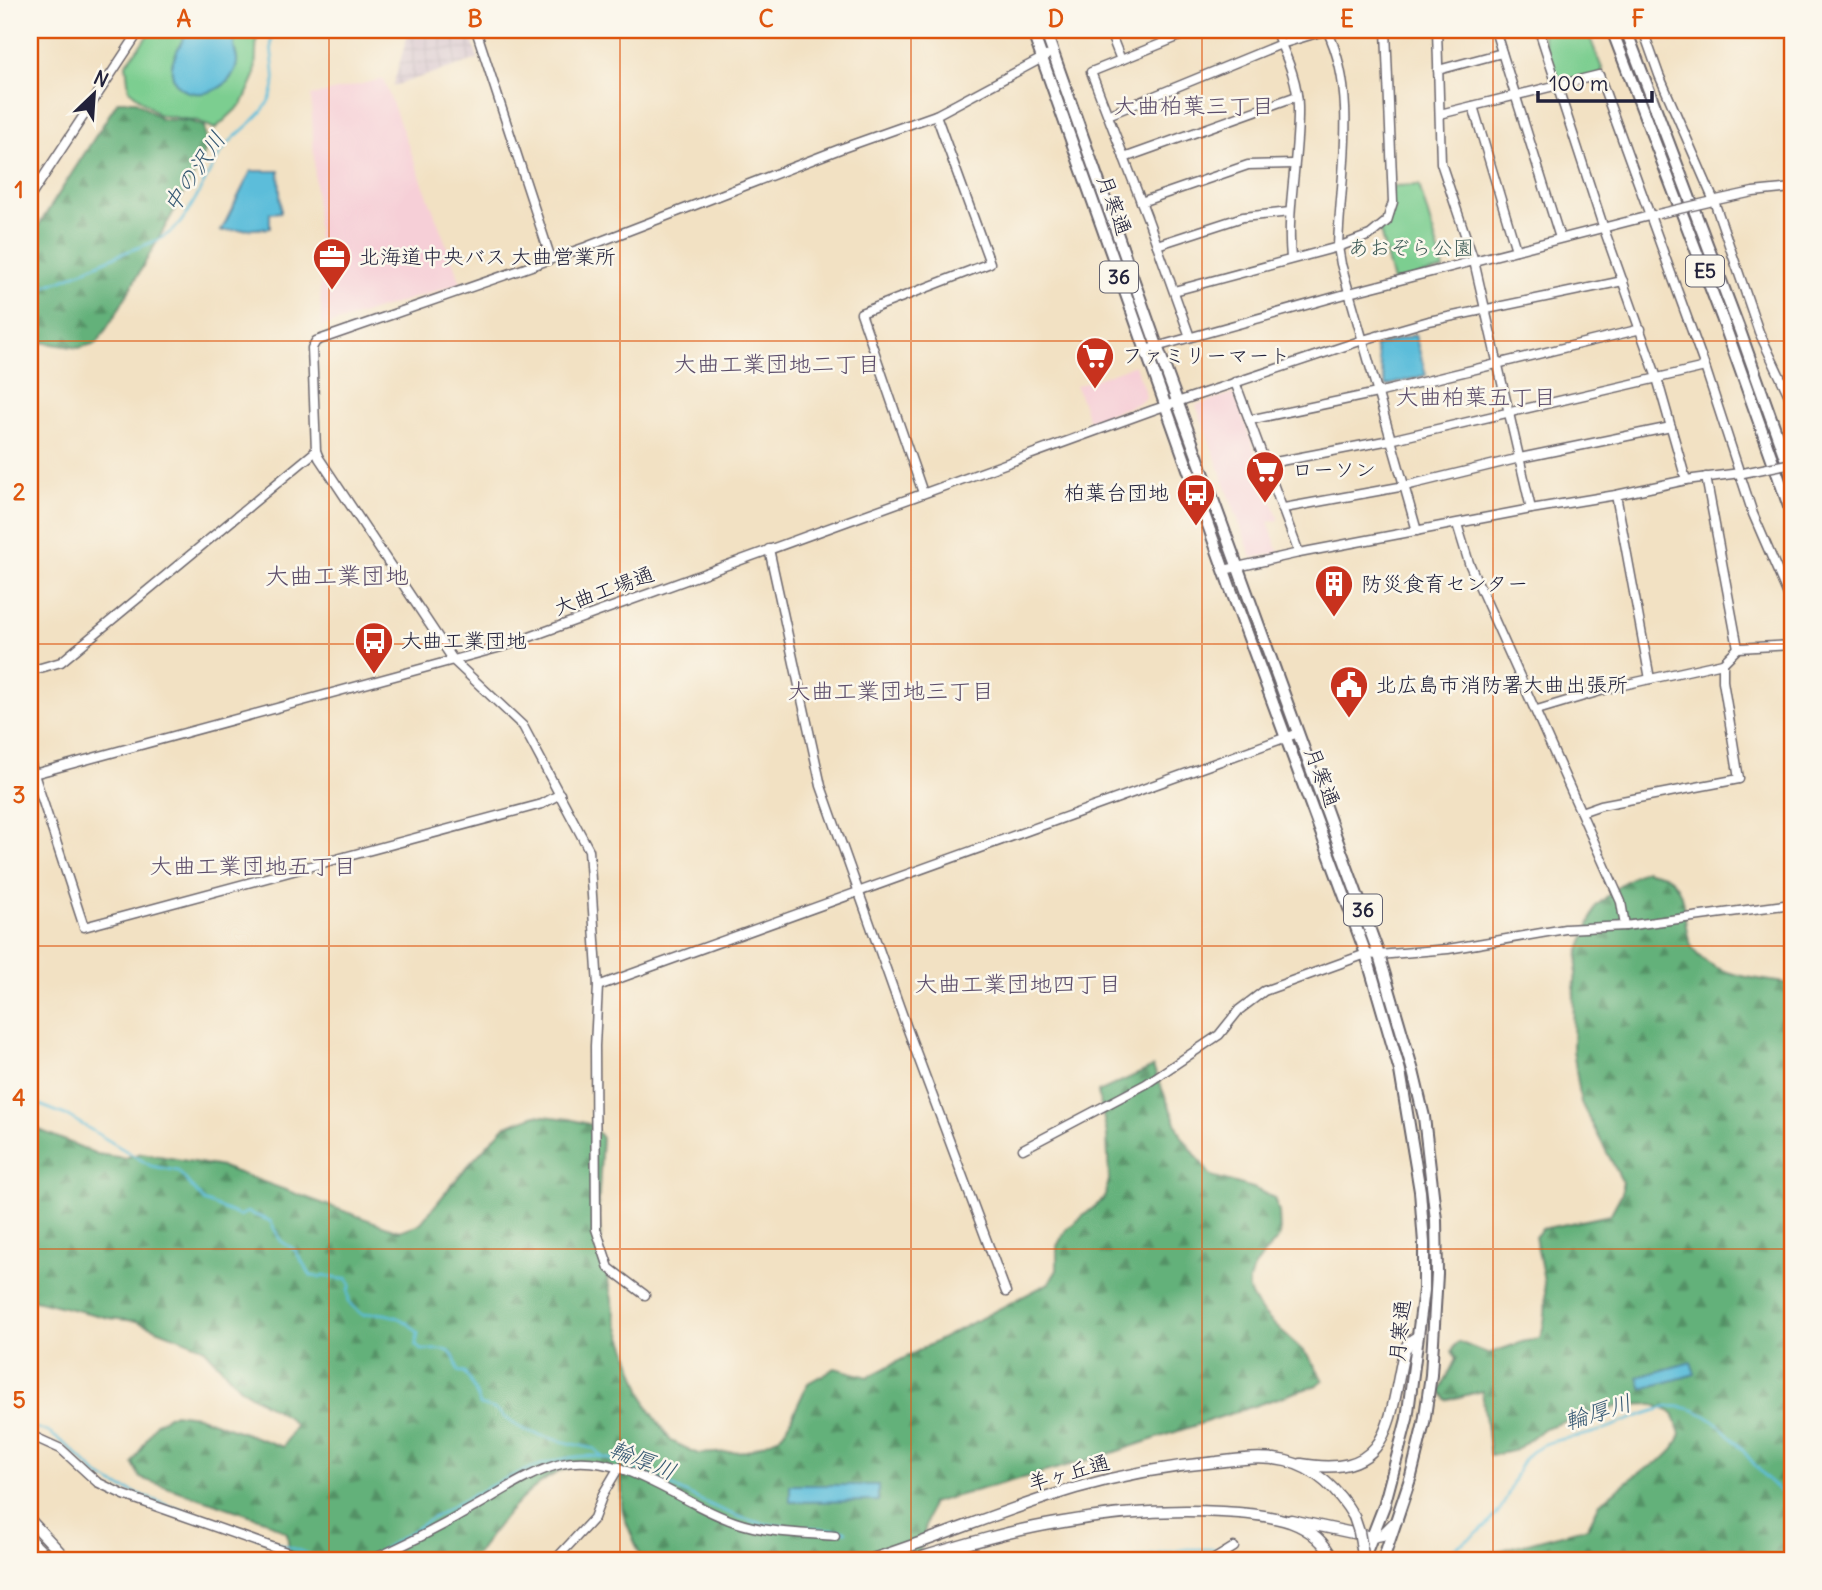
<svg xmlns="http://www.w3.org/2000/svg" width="1822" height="1590" font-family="Delius,'Klee One',sans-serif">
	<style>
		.built { fill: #f6cfd7 }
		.industrial { fill: url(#industrial-grid) }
		.green { fill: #7bce90; stroke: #4e7866; stroke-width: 2 }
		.forest { fill: url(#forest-firs); stroke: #436a5a; stroke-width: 2 }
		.water { fill: #5bbdda; stroke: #3e708a; stroke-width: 2 }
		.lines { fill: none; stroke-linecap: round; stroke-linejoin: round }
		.stream { stroke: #5bbdda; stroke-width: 2.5 }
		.minor-casing { stroke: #6b656b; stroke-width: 11 }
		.major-casing { stroke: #6b656b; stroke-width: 13 }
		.highway-casing { stroke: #6b656b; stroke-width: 14 }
		.minor { stroke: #fff; stroke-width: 8 }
		.major { stroke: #fff; stroke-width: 10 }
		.highway { stroke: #fff; stroke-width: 10 }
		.minor-bridge-casing { stroke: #6b656b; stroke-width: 11; stroke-linecap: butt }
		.major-bridge-casing { stroke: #6b656b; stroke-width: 13; stroke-linecap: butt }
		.minor-bridge { stroke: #fff; stroke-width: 8 }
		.major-bridge { stroke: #fff; stroke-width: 10 }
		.grid { fill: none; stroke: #de560e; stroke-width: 2; stroke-opacity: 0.55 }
		.labels { text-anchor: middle; stroke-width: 5; stroke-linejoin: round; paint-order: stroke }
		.shield { fill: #fbf7ec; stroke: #636270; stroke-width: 2 }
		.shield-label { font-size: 19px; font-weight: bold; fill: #22223b }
		.street-label { font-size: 21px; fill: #22223b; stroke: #fbf7ec }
		.park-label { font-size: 21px; fill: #415e59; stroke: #fbf7ec }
		.poi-label { font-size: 21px; fill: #22223b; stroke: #fbf7ec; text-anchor: start }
		.neighbourhood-label { font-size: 23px; fill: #5c4d6a; stroke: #fbf7ec }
		.water-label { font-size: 23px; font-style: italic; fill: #365873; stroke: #fbf7ec }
		.quarter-label { font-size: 24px; fill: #5c4d6a; stroke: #fbf7ec }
		.neatline { fill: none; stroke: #de560e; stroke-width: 2.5 }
		.grid-label { font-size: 23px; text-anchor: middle; font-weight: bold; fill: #de560e }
	</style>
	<defs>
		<pattern id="industrial-grid" width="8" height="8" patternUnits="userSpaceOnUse" patternTransform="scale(1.75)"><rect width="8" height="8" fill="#d1bdc9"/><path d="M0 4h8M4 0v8" fill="none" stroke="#b3a2ae"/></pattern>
		<pattern id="forest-firs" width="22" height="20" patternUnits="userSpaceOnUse" patternTransform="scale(1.75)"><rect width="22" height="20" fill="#64b17a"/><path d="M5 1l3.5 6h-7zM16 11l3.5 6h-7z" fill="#529065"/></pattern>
	</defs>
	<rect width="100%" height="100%" fill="#fbf7ec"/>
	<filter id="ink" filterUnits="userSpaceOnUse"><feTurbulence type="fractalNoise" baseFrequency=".0143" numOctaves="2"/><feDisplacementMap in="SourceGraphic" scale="14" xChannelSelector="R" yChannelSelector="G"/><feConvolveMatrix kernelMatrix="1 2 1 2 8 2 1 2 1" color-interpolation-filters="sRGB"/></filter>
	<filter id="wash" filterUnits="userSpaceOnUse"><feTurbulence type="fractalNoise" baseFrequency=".00686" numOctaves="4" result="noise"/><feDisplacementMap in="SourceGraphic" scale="28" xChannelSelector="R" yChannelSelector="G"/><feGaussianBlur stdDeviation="1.57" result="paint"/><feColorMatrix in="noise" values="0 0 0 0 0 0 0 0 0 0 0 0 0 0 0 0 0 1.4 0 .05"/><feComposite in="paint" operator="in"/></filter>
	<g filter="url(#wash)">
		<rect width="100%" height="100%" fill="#f2e1c3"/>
		<g class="built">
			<polygon points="383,79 461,283 322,327 311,96"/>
			<polygon points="1135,365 1146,396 1145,399 1139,403 1089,421 1076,386"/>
			<polygon points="1231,394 1234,395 1242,415 1279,520 1268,522 1279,553 1252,558 1196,405"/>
		</g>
		<polygon class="industrial" points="409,30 469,30 478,59 393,86"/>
		<g class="green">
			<polygon points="152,30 257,30 255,76 243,103 215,129 198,121 159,115 129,90 126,64"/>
			<polygon points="1541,30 1587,30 1603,71 1599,75 1556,84"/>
			<polygon points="1419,185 1444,269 1393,282 1379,227 1387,221 1393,186"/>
		</g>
		<g class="forest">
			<polygon points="118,101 136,101 161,119 189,121 204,126 207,147 200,165 116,314 97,343 79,348 33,341 30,331 30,246 37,228"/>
			<path d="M1645,870C1651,872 1660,873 1666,876C1694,891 1676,936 1700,957C1724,978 1762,979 1792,984V1560H1463L1588,1527L1600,1503L1634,1476L1666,1457L1674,1449L1681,1434L1673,1413L1652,1404L1622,1405L1544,1428L1516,1450L1490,1456L1482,1391L1447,1400L1440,1391L1456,1359L1452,1351L1455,1345L1459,1342L1488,1354L1522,1342L1540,1338C1552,1306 1542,1269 1535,1237L1542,1229L1610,1215L1622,1193V1181L1581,1103L1573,1050L1574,988L1579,953L1596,906L1621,884Z"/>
			<path d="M1153,1067L1181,1135L1211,1176L1253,1188L1274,1198L1279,1212L1280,1236C1269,1250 1253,1263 1249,1281C1243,1304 1290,1337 1304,1352C1312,1360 1317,1371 1323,1380L1317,1385L1103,1456L931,1503L918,1560H641C637,1543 623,1521 622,1506C621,1496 624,1488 620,1478C611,1474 600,1466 590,1465C542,1462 496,1526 472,1560H290L287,1533L264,1520L140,1478L133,1463L156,1423L174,1413L197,1416L283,1447L295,1425L287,1417L241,1389L203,1347L136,1321L109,1318L30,1299V1126L97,1154L124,1158L142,1153L222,1167L399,1231L420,1224L465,1169L505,1126L536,1115L569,1119L592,1125L602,1138L598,1209L602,1252L616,1319L647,1406L671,1441L698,1454L747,1451L778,1438L787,1428L808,1383L835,1368L868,1377L1049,1283L1057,1270V1246L1066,1230L1104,1199L1109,1180L1107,1134L1098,1092Z"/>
		</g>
		<g class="water">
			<path d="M188,30H237C236,35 234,41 234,46C236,57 240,61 234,72C221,101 168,102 172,65C174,53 183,40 188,30Z"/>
			<polygon points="251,171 279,171 281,212 270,213 270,228 221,231"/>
			<polygon points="1415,335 1426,375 1386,386 1375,346"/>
			<polygon points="1691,1362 1695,1374 1642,1389 1638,1377"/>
			<polygon points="790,1485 878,1485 878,1501 790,1502"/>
		</g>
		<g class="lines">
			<g class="stream">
				<path d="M30,290C60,284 86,268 114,257C136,247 165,242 180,223C199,199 208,168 227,145C242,128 265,116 272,93C279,73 267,51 273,30"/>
				<path d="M30,1101L68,1116L151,1166L178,1171L204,1201L240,1216L247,1212L270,1221L281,1241L295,1250L311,1276L320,1277L324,1275L338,1279L347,1278L351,1285L348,1290L349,1303L363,1315C383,1310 405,1317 418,1333L416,1345L422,1350C444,1351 453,1343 458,1371L465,1373C471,1381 477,1396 480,1405C502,1409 502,1417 519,1427C537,1437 574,1444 595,1449L602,1457"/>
				<polyline points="30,1427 47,1431 70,1448 98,1475 113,1484 164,1504 326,1560"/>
				<path d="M377,1553C427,1521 550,1439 609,1459C660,1475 704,1508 756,1522C782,1529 818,1526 846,1531"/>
				<polyline points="1238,1554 1257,1560"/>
				<polyline points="1124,1560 1186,1549 1216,1549"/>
				<path d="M1428,1560C1454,1549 1486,1533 1501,1508C1512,1491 1516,1464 1531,1452C1548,1438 1572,1439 1592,1433C1618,1426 1642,1413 1668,1407C1681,1405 1693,1409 1704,1415C1739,1435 1757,1478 1792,1500"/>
			</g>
		</g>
	</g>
	<g filter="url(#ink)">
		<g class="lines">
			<g class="minor-casing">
				<g id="minor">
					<polyline points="476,30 551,259"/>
					<polyline points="1109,30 1121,60 1091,72 1147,217 1190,337"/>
					<path d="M1275,30C1285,54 1298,80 1298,107C1299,158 1286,207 1291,258"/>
					<path d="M1327,30C1359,96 1340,176 1338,247L1341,264L1417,531"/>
					<polyline points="1437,30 1441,163 1474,261 1531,509"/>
					<polyline points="1495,30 1560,238"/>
					<polyline points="1539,30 1604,229 1657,378 1686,480"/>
					<polyline points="1643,30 1659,75 1714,201 1759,332 1792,402"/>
					<polyline points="1121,60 1195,30"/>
					<polyline points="1438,70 1502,53"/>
					<polyline points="1473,106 1516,250"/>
					<polyline points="1440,114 1599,75 1705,367 1753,514 1792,604"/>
					<polyline points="1108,115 1281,44 1327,30"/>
					<polyline points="1124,158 1297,96"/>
					<polyline points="30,197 140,30"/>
					<polyline points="1712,201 1753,192 1792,188"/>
					<polyline points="1141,202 1248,165 1294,164"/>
					<polyline points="1157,245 1243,217 1290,212"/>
					<polyline points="1174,291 1338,247 1370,235 1387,221 1393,202 1386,30"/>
					<polyline points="1145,350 1349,293 1653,215"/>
					<polyline points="1235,382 1299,553"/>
					<polyline points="1249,420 1377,393 1641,329"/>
					<polyline points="1265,464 1390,440 1705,367"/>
					<polyline points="1706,477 1738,648"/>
					<polyline points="923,493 861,313 990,263 936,115"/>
					<polyline points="1616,495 1650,679"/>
					<polyline points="1284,508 1405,486 1520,458 1671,427"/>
					<polyline points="1457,524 1469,563 1621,902 1625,926"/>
					<polyline points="769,549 821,786 906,1025 1006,1292"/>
					<polyline points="1224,570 1299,553 1531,509 1616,495 1686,480 1740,473"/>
					<polyline points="30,671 61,662 316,451"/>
					<polyline points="1537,710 1614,687 1723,663 1738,648 1792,645"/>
					<polyline points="30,762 84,927 542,804 560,794"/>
					<polyline points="30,775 505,646 1153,410 1363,340 1429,321 1623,281"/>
					<polyline points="1581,812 1601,805 1739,779 1723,681 1723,663"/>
					<polyline points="598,986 1298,733"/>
					<polyline points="1023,1149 1146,1084 1219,1035 1239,1010 1264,991 1366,954 1379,955 1448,949 1565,929 1625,926 1792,904"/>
					<polyline points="645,1295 609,1268 596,1229 595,1046 598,986 589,850 523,726 454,661 319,458 316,451 312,348 316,341 586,247 840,149 936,115 1046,56"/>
					<polyline points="30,1435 61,1449 97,1482 124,1495 309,1560"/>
					<path d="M371,1560C405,1545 439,1528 471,1509C500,1493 529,1472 561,1464C622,1450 680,1504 735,1522C767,1533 801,1533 835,1536"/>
					<polyline points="555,1560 594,1518 603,1494 619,1467"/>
					<polyline points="1213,1560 1234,1547"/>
				</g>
			</g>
			<g class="major-casing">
				<g id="major">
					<path d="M1301,1464C1392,1480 1389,1419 1404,1352L1409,1342L1417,1337"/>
					<polyline points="30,1520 67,1560"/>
					<polyline points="1291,1520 1372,1537 1382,1535 1397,1520"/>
					<polyline points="30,1540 50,1560"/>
					<path d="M869,1560C938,1538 1006,1509 1076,1488C1121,1475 1170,1466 1217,1462C1239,1459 1263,1456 1286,1461C1316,1468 1339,1491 1354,1517"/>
					<path d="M912,1560C959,1546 1008,1531 1057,1523C1112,1513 1166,1509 1222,1512C1244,1513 1269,1515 1290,1522C1309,1529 1325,1542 1333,1560"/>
				</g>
			</g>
			<g class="highway-casing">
				<g id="highway">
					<polyline points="1032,30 1230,587 1366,954 1400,1071 1420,1191 1424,1243 1424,1290 1407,1419 1384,1506 1363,1560"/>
					<polyline points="1045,30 1157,346 1379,955 1413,1071 1424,1117 1436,1220 1437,1274 1431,1375 1424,1423 1411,1476 1383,1560"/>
					<polyline points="1612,30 1722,318 1792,515"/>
					<polyline points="1626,30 1740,331 1792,477"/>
				</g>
			</g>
			<use href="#minor" class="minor"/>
			<use href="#major" class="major"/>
			<use href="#highway" class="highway"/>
			<g class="minor-bridge-casing">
				<g id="minor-bridge">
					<polyline points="1658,214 1709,202"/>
					<polyline points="1743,473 1792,463"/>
				</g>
			</g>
			<g class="major-bridge-casing">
				<polyline id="major-bridge" points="1354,1517 1359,1532 1364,1560"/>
			</g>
			<use href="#minor-bridge" class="minor-bridge"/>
			<use href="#major-bridge" class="major-bridge"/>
		</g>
	</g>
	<path class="grid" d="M329,30V1560M620,30V1560M911,30V1560M1202,30V1560M1493,30V1560M30,341H1792M30,644H1792M30,946H1792M30,1249H1792"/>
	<defs>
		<g id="office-pin" transform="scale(2.0125)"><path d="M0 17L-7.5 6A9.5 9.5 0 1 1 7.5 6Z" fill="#c8321e" stroke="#fbf7ec"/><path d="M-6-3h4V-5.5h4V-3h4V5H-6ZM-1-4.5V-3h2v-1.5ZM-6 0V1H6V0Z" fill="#fff"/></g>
		<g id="supermarket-pin" transform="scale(2.0125)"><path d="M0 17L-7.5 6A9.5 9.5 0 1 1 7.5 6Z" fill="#c8321e" stroke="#fbf7ec"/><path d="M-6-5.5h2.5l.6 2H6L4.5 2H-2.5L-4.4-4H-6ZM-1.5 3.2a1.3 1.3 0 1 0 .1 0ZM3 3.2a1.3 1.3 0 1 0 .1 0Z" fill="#fff"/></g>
		<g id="bus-pin" transform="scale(2.0125)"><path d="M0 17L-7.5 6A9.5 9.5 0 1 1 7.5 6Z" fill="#c8321e" stroke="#fbf7ec"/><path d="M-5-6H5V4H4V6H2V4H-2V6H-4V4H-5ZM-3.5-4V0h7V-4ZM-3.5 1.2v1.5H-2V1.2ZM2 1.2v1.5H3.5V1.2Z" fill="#fff"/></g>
		<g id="building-pin" transform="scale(2.0125)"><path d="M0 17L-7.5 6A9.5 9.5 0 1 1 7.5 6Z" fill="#c8321e" stroke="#fbf7ec"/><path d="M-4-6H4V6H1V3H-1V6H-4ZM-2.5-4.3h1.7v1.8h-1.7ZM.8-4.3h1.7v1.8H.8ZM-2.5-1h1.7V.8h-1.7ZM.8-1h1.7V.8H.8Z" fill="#fff"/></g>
		<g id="civic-pin" transform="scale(2.0125)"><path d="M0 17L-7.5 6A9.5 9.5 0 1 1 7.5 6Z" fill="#c8321e" stroke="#fbf7ec"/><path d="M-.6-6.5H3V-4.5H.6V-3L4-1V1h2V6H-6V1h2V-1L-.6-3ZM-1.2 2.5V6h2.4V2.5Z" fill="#fff"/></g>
	</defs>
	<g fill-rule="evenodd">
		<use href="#office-pin" x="332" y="257"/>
		<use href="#supermarket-pin" x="1095" y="356"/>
		<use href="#supermarket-pin" x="1265" y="470"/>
		<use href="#bus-pin" x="1196" y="493"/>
		<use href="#building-pin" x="1334" y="584"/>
		<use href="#bus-pin" x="374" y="641"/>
		<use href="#civic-pin" x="1349" y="685"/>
	</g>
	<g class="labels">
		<g class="shield">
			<rect x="1686" y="255.5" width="38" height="31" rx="5"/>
			<rect x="1100" y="261.5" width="38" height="31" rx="5"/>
			<rect x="1344" y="894.5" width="38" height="31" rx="5"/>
		</g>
		<g class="shield-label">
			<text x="1705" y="278">E5</text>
			<text x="1119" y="284">36</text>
			<text x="1363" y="917">36</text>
		</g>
		<g class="street-label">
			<text transform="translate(1114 205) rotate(70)" y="7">月寒通</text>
			<text transform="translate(604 591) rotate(-20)" y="7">大曲工場通</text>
			<text transform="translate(1322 777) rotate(69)" y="7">月寒通</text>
			<text transform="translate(1400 1331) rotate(-84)" y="7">月寒通</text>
			<text transform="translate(1069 1473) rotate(-16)" y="7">羊ヶ丘通</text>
		</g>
		<g class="park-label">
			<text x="1411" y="255">あおぞら公園</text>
		</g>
		<g class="poi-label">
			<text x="359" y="264">北海道中央バス 大曲営業所</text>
			<text x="1122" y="363">ファミリーマート</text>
			<text x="1292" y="477">ローソン</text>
			<text x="1169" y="500" text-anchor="end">柏葉台団地</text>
			<text x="1361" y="591">防災食育センター</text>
			<text x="401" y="648">大曲工業団地</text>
			<text x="1376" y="692">北広島市消防署大曲出張所</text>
		</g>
		<g class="neighbourhood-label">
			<text x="1194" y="114">大曲柏葉三丁目</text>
			<text x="777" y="372">大曲工業団地二丁目</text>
			<text x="1476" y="405">大曲柏葉五丁目</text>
			<text x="891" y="699">大曲工業団地三丁目</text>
			<text x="253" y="874">大曲工業団地五丁目</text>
			<text x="1018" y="992">大曲工業団地四丁目</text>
		</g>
		<g class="water-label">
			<text transform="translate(194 172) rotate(-56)" y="8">中の沢川</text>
			<text transform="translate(1598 1412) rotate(-17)" y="8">輪厚川</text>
			<text transform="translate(643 1460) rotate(22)" y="8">輪厚川</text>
		</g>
		<g class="quarter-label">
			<text x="337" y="584">大曲工業団地</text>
		</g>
	</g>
	<rect width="1822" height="1590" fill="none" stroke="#fbf7ec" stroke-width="77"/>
	<g transform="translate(94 94) rotate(25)" stroke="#fbf7ec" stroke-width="5" paint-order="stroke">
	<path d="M0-5L12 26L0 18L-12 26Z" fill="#22223b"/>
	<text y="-10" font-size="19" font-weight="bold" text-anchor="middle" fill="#22223b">N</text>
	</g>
	<path d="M1538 91v10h114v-10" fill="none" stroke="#22223b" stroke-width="3.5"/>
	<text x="1549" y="91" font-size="21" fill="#22223b" stroke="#fbf7ec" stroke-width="5" paint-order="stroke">100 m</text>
	<rect x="38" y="38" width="1746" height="1514" class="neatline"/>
	<g class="grid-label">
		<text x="184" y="27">A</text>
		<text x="475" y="27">B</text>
		<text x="766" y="27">C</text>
		<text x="1056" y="27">D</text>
		<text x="1347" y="27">E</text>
		<text x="1638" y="27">F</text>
		<text x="19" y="198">1</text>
		<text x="19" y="500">2</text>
		<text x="19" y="803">3</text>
		<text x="19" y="1106">4</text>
		<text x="19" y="1408">5</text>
	</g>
</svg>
